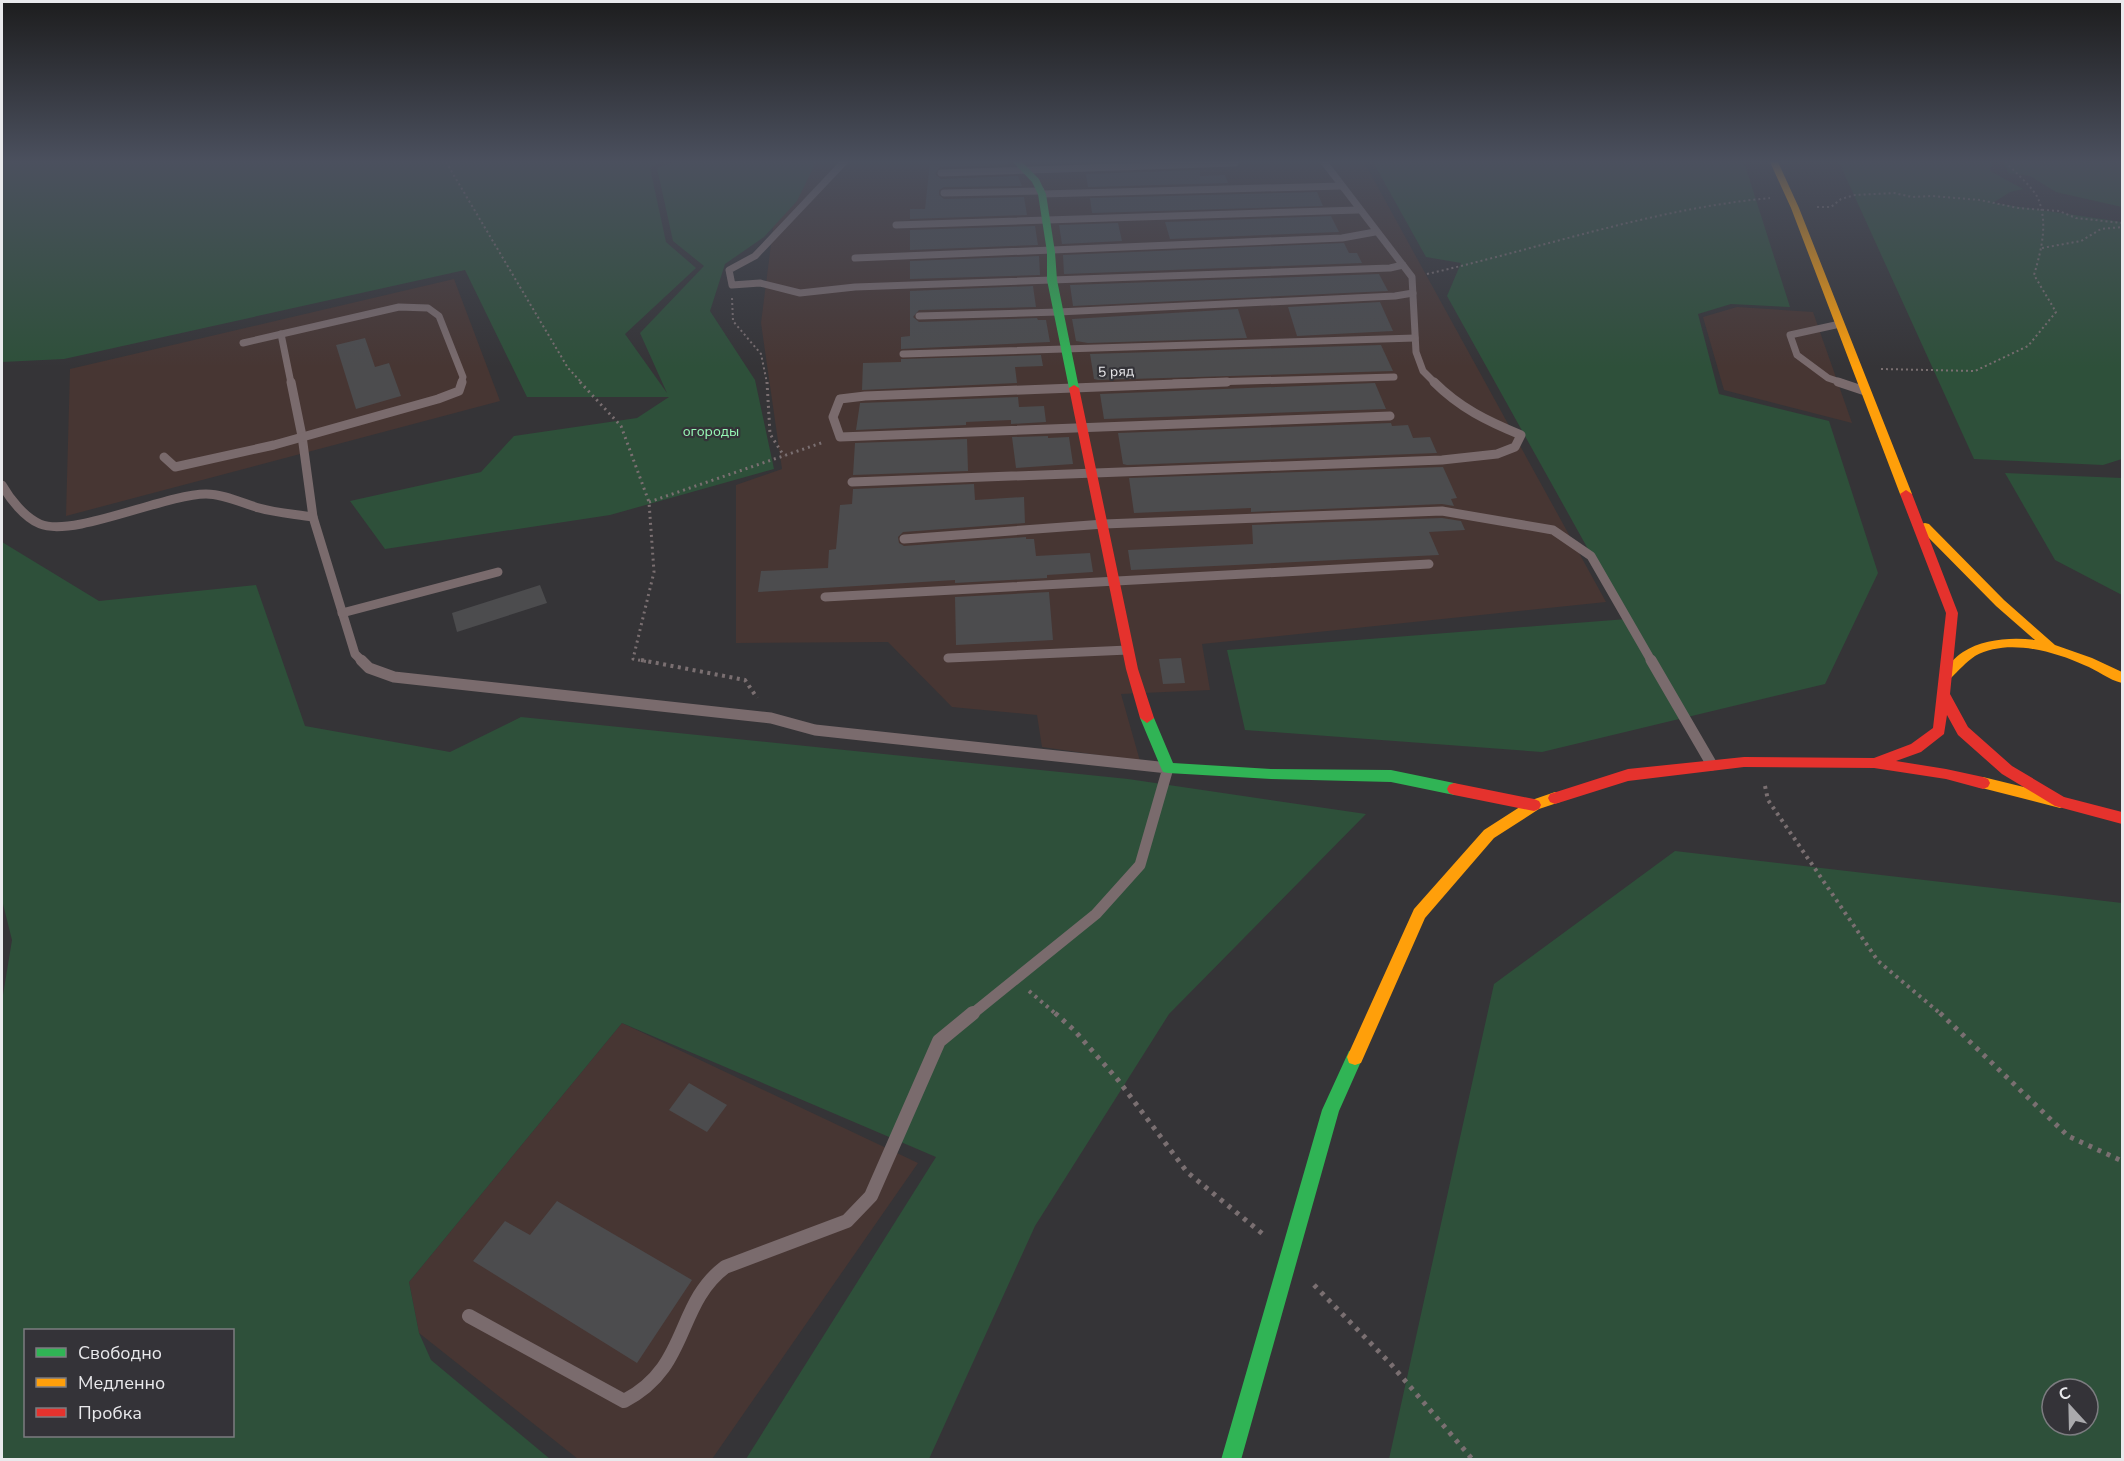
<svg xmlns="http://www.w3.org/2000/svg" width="2124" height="1461" font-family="'Nunito Sans',sans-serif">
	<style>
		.industrial { fill: #473633 }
		.green { fill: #2e503a; fill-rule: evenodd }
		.building { fill: #4c4c4e }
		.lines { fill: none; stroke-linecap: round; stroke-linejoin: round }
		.path-far3 { stroke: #7a6f71; stroke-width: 2; stroke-dasharray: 2 3; stroke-linecap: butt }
		.path-far2 { stroke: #7a6f71; stroke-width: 3; stroke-dasharray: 2 4; stroke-linecap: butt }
		.path-far1 { stroke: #7a6f71; stroke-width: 4; stroke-dasharray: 3 4.5; stroke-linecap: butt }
		.path { stroke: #7a6f71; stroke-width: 5; stroke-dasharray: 4 6; stroke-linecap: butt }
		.lane-far3 { stroke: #7a6b6d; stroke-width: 7 }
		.lane-far2 { stroke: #7a6b6d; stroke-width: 9 }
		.lane-far1 { stroke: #7a6b6d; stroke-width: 11 }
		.lane { stroke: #7a6b6d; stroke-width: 14 }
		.fast { fill: #30b455; fill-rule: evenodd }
		.slow { fill: #ff9f0a; fill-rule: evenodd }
		.jam { fill: #e5322d; fill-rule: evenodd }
		.labels { text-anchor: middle; stroke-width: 4.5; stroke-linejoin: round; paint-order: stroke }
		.far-street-label { font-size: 14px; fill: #e9e9ec; stroke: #343338 }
		.far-park-label { font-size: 14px; fill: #97f9b6; stroke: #343338 }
	</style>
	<rect width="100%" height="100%" fill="#353437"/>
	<g class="industrial">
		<polygon points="794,162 1364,162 1606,602 1202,644 1210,690 1121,694 1140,761 1042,747 1037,715 952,707 888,642 736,643 736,485 782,469 761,323 781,166"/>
		<polygon points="454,279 500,401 66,516 70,369"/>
		<polygon points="1737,307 1813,312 1852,423 1724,390 1703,317"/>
		<polygon points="622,1023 918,1163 712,1459 578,1459 419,1333 409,1282"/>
	</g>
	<g class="green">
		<polygon points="2,162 662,162 650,168 666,242 696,268 625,334 667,393 640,333 704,266 673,241 657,168 674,162 816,162 797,201 764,237 725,264 710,311 755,380 774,469 610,515 385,549 350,501 481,472 514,436 637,418 669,397 527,397 465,270 64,359 2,362"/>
		<polygon points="1373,162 1744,162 1790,307 1731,304 1698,314 1719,394 1829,421 1878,573 1825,684 1542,752 1245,730 1227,650 1627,619 1447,296 1461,263 1426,257"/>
		<polygon points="1839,162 1993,162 1990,171 2023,189 2010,192 1993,203 2122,222 2122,459 2103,465 1974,459"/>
		<polygon points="2003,162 2122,162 2122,207 2056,192 2030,176 2009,173"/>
		<polygon points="2005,473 2122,478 2122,595 2055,560"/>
		<path d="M2,542L99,601L256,585L305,726L450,752L521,717L1128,779L1366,814L1169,1014L1035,1226L929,1459H746L936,1157L622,1023L409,1282L419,1333L431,1360L550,1459H3L2,1001L12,940L2,900ZM26,1330H232V1436H26Z"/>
		<path d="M1675,851L2122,903V1459H1389L1494,984ZM2052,1389H2088V1425H2052Z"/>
	</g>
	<g class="building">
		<polygon points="930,162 1006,162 1008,165 940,167 935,174 941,179 1018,176 1022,186 944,187 939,190 939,195 944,199 1024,197 1027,215 910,219 910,209 925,209"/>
		<polygon points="1200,170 1200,176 1225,175 1228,183 1088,187 1086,174"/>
		<polygon points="1317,192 1323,206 1092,213 1090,198"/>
		<polygon points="1331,216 1339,232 1170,239 1165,222"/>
		<polygon points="1118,223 1122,241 1062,244 1059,225"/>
		<polygon points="1035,226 1038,245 910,250 910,230"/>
		<polygon points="1344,243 1349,253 1357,253 1362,263 1064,274 1063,255"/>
		<polygon points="1039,256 1040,275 910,279 910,261"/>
		<polygon points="1379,274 1388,291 1073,306 1070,285"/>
		<polygon points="1033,286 1036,307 919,310 913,317 919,322 1037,318 1038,320 1046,320 1050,342 901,349 901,337 910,336 910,291"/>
		<polygon points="1380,302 1393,331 1297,336 1288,307"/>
		<polygon points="1238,309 1247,338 1088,343 1076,341 1072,319"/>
		<polygon points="365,338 375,367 389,363 401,396 356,409 336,345"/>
		<polygon points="1381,345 1393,371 1098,380 1094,379 1090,354"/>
		<polygon points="1041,355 1043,366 1015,367 1017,383 862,390 863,363 901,362 901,359"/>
		<polygon points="1375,383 1386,409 1104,419 1100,394"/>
		<polygon points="1018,397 1019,407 1044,406 1046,422 1011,424 1011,420 966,422 966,425 856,430 860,403"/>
		<polygon points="1391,423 1392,426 1408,425 1413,438 1430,437 1437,453 1127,465 1123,464 1118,433"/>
		<polygon points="1048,436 1048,438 1069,437 1073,464 1016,468 1012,437"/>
		<polygon points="967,439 968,471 853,475 855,443"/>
		<polygon points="1443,467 1457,498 1451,499 1454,506 1442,504 1251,512 1251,508 1134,513 1129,478"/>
		<polygon points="974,484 975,500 1024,497 1025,523 903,532 898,537 899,543 904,546 1026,537 1026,539 1034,539 1036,556 1090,553 1093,572 1047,575 1047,578 955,583 955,580 758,592 761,571 828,568 829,550 836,549 840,505 852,504 853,489"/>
		<polygon points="1442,518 1461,521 1465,530 1429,532 1439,555 1131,570 1128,550 1253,544 1252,525"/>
		<polygon points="540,585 547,603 457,632 452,613"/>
		<polygon points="1049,592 1053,640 956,645 955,597"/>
		<polygon points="1181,658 1185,683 1163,684 1159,659"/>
		<polygon points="689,1083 727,1105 707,1132 669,1110"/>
		<polygon points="557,1201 692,1280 637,1363 473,1261 505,1221 530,1235"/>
	</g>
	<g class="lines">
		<g class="path-far3">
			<polyline points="446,162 568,368 582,383"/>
			<polyline points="1817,207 1831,207 1841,199 1855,195 1894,193 1912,197 1932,196 1980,200 2018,208 2059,211 2076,218 2122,223"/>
			<polyline points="2042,248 2081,241 2101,229 2122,227"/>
			<path d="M1427,274C1542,248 1652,209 1770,198"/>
			<polyline points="732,298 733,321 761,354 767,383"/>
			<path d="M1881,369L1975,371L2028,346L2056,312L2034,275C2041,251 2048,225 2039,201C2036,190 2014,171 2005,162"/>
		</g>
		<g class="path-far2">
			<polyline points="580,382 621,426 649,502 654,572 633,659 649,662"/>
			<polyline points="767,382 770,434 784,456"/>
			<polyline points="649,502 824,442"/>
		</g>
		<g class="path-far1">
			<polyline points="641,660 745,680 757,698"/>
			<polyline points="1765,786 1768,800 1878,961 1942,1015"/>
			<polyline points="1029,991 1057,1015"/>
		</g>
		<g class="path">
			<polyline points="1055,1013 1074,1030 1118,1080 1187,1172 1264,1235"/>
			<polyline points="1940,1013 2068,1136 2122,1161"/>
			<polyline points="1314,1285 1389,1362 1473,1460"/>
		</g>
		<g class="lane-far3">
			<polyline points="844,162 755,256 729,270 732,285 760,283 800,293 855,287 1390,268 1403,265"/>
			<polyline points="1324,162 1412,277 1416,352 1423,371 1435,383"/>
			<polyline points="941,173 1235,163"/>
			<polyline points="944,193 1041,191"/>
			<polyline points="1042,194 1341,186"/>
			<polyline points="896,225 1358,210"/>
			<polyline points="855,258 1342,238 1375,232"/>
			<polyline points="919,316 1058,312 1395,296 1413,293"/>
			<polyline points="1840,324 1790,335 1797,355 1828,378 1843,383"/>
			<polyline points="281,334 291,383"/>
			<polyline points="243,343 399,307 428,308 439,316 463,377 461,383"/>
			<polyline points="903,354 1415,338"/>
			<polyline points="1174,383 1394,377"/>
		</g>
		<g class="lane-far2">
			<polyline points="291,382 302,436 313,517"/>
			<polyline points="1227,382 865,396 840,399 833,417 840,437 1390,416"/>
			<polyline points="1838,382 1865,391"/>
			<polyline points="164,457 175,467 274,445 438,399 459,391 462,382"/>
			<path d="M852,482L1442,460L1497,454L1515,447L1521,435C1487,421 1460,408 1434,382"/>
			<path d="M2,485C10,499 24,517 40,524C73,538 165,494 206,494C224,494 242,503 259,508C276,513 295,514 313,517L355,654L363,662"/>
			<polyline points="904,539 1104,524 1442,511 1553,530 1591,556 1652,662"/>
			<polyline points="825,597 1429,564"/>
			<polyline points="342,613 498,572"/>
			<polyline points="948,658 1128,650"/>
		</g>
		<g class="lane-far1">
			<polyline points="361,660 369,668 394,677 771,718 815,730 1168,768 1140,865 1096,914 971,1015"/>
			<polyline points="1651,660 1712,765"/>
		</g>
		<path class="lane" d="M469,1316L624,1401C690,1367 675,1305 725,1267L847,1221L871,1196L939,1041L973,1013"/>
		<g class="fast">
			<polygon points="1013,162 1022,162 1039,179 1046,194 1055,252 1057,280 1079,388 1078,390 1070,390 1069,388 1047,280 1047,252 1038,194 1032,182"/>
			<polygon points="1147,713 1154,718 1173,763 1271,769 1391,770 1454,783 1459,785 1461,789 1459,793 1454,795 1391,782 1271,779 1168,773 1163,772 1161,768 1140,718"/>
			<polygon points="1355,1049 1361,1051 1363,1057 1339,1111 1241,1460 1221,1460 1322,1110 1349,1051"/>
		</g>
		<g class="slow">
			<polygon points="1770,162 1778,162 1799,208 1912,494 1910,497 1902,497 1900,494 1791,208"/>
			<path d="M1925,523L1929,524L2004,600L2055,645L2092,658L2122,672V683C2109,680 2097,670 2084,665C2053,651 2007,638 1975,656C1966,662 1958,671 1951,678H1941L1940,675L1941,672C1949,665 1955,657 1963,652C1983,639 2012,637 2035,640L1996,606L1921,530L1919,527L1921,524Z"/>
			<polygon points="1983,777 2060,796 2065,798 2067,802 2065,806 2060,808 1978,787 1976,783 1978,779"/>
			<polygon points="1555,792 1560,794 1562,798 1560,802 1539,809 1494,838 1425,918 1361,1063 1355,1065 1349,1063 1347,1057 1414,909 1484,830 1529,801"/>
		</g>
		<g class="jam">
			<polygon points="1074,385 1079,388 1138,669 1154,718 1147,723 1140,718 1126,669 1069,388"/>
			<polygon points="1906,490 1912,494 1958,613 1950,694 1968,727 2012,766 2064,797 2122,812 2122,824 2055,806 2002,774 1958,735 1947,715 1944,734 1921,752 1896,761 1946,769 1983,777 1988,779 1990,783 1988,787 1983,789 1946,779 1874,768 1744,767 1628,781 1555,804 1550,802 1548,798 1550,794 1628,769 1744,757 1874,758 1911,744 1933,728 1946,613 1900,494"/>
			<polygon points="1454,783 1534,799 1539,801 1541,805 1539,809 1534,811 1454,795 1449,793 1447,789 1449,785"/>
		</g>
	</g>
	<linearGradient id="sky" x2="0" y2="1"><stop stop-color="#1d1d1e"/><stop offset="0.44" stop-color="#4b505e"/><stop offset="1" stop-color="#4b505e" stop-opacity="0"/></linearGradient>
	<rect width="2124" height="367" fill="url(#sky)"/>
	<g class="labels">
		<g class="far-street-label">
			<text transform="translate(1116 371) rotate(-2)" y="5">5 ряд</text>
		</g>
		<g class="far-park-label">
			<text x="711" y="436">огороды</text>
		</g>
	</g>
	<rect width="2124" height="1461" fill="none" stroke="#e9e9ec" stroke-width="6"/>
	<rect x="24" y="1329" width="210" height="108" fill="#343338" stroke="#7c7c80" stroke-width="1.5"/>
	<rect x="36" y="1348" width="30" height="9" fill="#30b455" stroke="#7c7c80" stroke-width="1.5"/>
	<text x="78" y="1359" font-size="18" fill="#e9e9ec">Свободно</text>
	<rect x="36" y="1378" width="30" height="9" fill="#ff9f0a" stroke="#7c7c80" stroke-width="1.5"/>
	<text x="78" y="1389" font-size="18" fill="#e9e9ec">Медленно</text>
	<rect x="36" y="1408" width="30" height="9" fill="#e5322d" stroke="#7c7c80" stroke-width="1.5"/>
	<text x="78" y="1419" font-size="18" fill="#e9e9ec">Пробка</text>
	<g transform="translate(2070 1407) rotate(338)"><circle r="28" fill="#343338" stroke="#7c7c80" stroke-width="1.5"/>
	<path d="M0-4.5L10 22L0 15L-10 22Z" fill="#aaaaad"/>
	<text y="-9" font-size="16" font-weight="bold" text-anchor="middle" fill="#e9e9ec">С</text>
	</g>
</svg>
